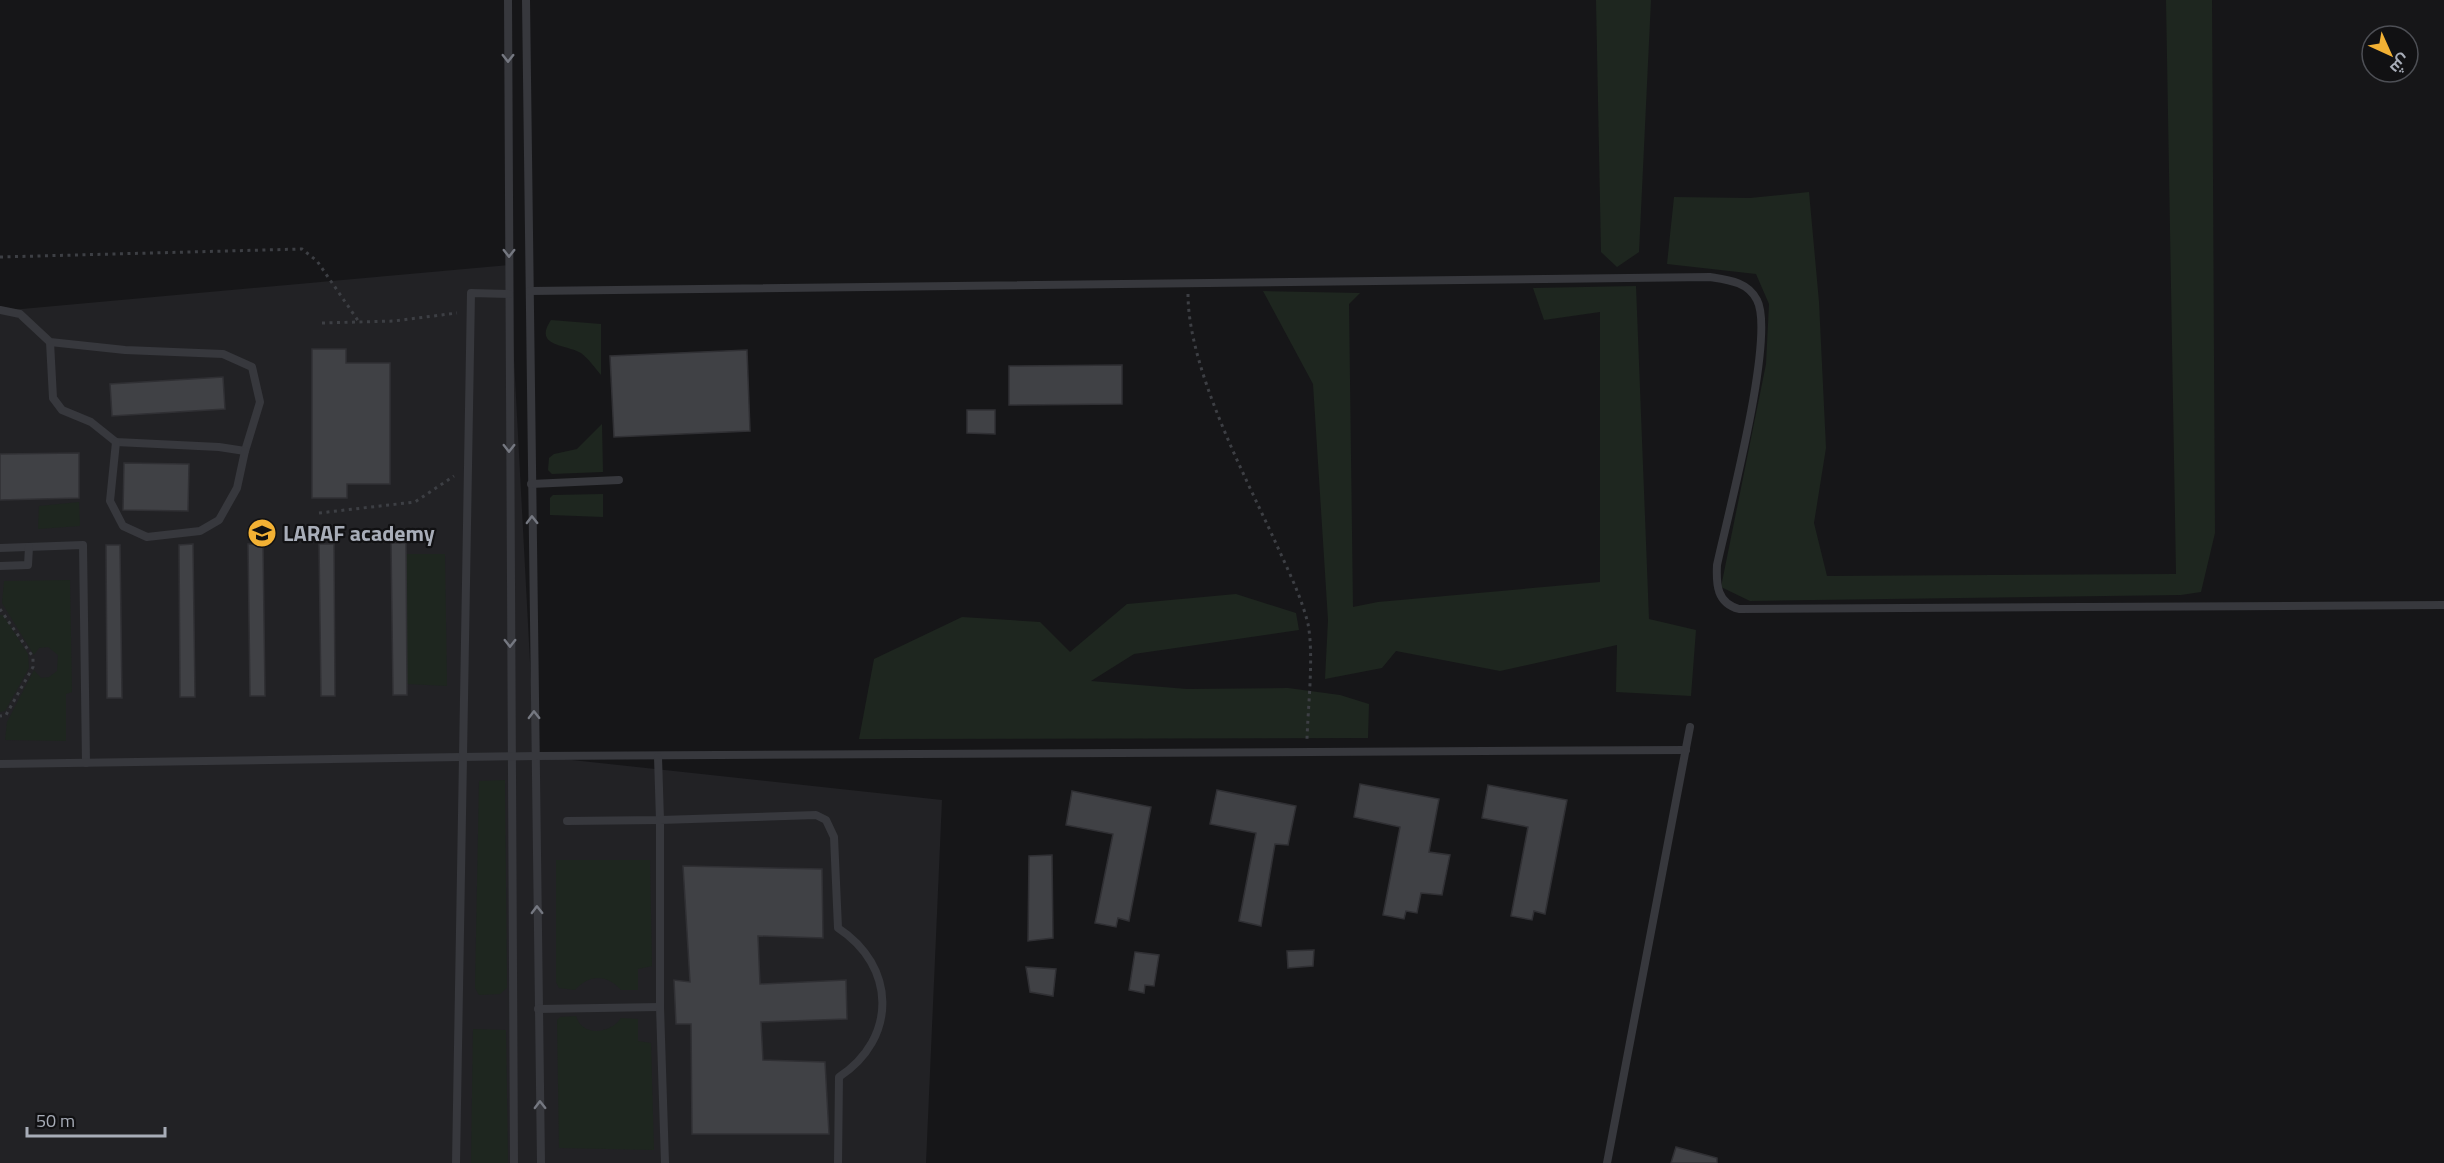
<svg xmlns="http://www.w3.org/2000/svg" width="2444" height="1163" font-family="'Titillium Web',Cairo,sans-serif">
	<style>
		.built { fill: #222225 }
		.green { fill: #1e261f }
		.building { fill: #404145; stroke: #303034; stroke-width: 1.5 }
		.lines { fill: none; stroke-linecap: round; stroke-linejoin: round }
		.path { stroke: #3d3f44; stroke-width: 3; stroke-dasharray: 3 4.5; stroke-linecap: butt }
		.lane { stroke: #37383d; stroke-width: 8 }
		.oneway { stroke: #757881 }
		.labels { text-anchor: middle; stroke-width: 4.5; stroke-linejoin: round; paint-order: stroke }
		.poi-label { font-size: 22px; font-weight: bold; fill: #a8adb8; stroke: #111113; text-anchor: start }
	</style>
	<rect width="100%" height="100%" fill="#161618"/>
	<polygon class="built" points="509,265 535,756 942,800 926,1163 0,1163 0,311"/>
	<g class="green">
		<polygon points="1596,0 1651,0 1639,252 1617,267 1601,252"/>
		<polygon points="2166,0 2212,0 2215,533 2201,592 2181,595 1750,601 1721,587 1766,364 1769,304 1756,274 1667,264 1674,197 1750,198 1809,192 1819,302 1826,448 1814,523 1827,576 2176,574"/>
		<polygon points="1636,286 1649,619 1696,630 1691,696 1616,692 1617,645 1500,671 1396,651 1382,668 1325,679 1328,620 1313,384 1263,291 1360,293 1349,304 1353,607 1378,602 1600,582 1600,312 1544,320 1533,288"/>
		<path d="M551,320L601,324V375C595,368 589,359 581,353C566,344 533,347 551,320Z"/>
		<polygon points="602,424 603,472 552,474 548,470 549,458 554,454 577,449"/>
		<polygon points="603,494 603,517 550,515 550,498 553,495"/>
		<polygon points="79,502 80,526 38,529 39,506"/>
		<polygon points="406,554 445,554 447,686 407,684"/>
		<polygon points="70,580 72,692 66,694 66,741 5,740 7,722 34,670 41,678 49,677 57,671 58,655 48,647 39,648 34,655 2,603 4,581"/>
		<polygon points="1236,594 1296,613 1299,630 1134,654 1091,681 1187,689 1288,688 1340,695 1369,704 1368,738 859,739 874,659 962,617 1040,622 1070,652 1127,604"/>
		<polygon points="0,615 3,615 28,654 29,668 5,711 0,712"/>
		<polygon points="505,780 507,988 500,994 479,995 475,988 479,781"/>
		<path d="M556,860H650L652,966L638,969V990H621C607,974 589,974 575,990L559,988L556,982Z"/>
		<path d="M576,1016C582,1037 610,1034 621,1018L638,1019V1041L651,1043L654,1150L559,1148L557,1020L560,1017Z"/>
		<polygon points="473,1029 506,1030 508,1163 471,1163"/>
	</g>
	<g class="building">
		<polygon points="312,349 346,349 346,363 390,363 390,484 347,484 347,498 312,498"/>
		<polygon points="747,350 750,431 614,437 610,356"/>
		<polygon points="1122,365 1122,404 1009,405 1009,366"/>
		<polygon points="223,377 225,409 112,416 110,384"/>
		<polygon points="967,410 995,410 995,434 967,433"/>
		<polygon points="79,453 79,498 0,500 0,454"/>
		<polygon points="124,463 189,464 188,511 123,510"/>
		<polygon points="391,543 406,543 407,695 393,695"/>
		<polygon points="193,544 195,697 180,697 179,545"/>
		<polygon points="248,544 263,544 265,696 250,696"/>
		<polygon points="319,544 334,544 335,696 321,696"/>
		<polygon points="106,545 120,545 122,698 107,698"/>
		<polygon points="1360,784 1439,799 1429,852 1450,855 1442,895 1421,893 1417,913 1406,911 1404,919 1383,915 1400,827 1354,817"/>
		<polygon points="1488,785 1567,800 1545,914 1534,911 1532,920 1511,916 1528,827 1482,818"/>
		<polygon points="1217,790 1296,806 1288,845 1275,844 1261,926 1239,921 1256,833 1210,824"/>
		<polygon points="1072,791 1151,807 1129,921 1118,918 1116,927 1095,923 1113,834 1066,825"/>
		<polygon points="1052,855 1053,938 1028,941 1029,856"/>
		<polygon points="683,866 822,869 823,938 758,936 760,984 846,980 847,1019 761,1022 763,1060 825,1062 829,1134 692,1134 691,1024 676,1024 674,980 690,982"/>
		<polygon points="1314,950 1313,966 1288,968 1287,951"/>
		<polygon points="1135,952 1159,955 1154,986 1145,985 1144,993 1129,990"/>
		<polygon points="1026,967 1056,969 1053,996 1030,992"/>
		<polygon points="1676,1147 1717,1158 1717,1163 1671,1163"/>
	</g>
	<g class="lines">
		<g class="path">
			<polyline points="0,257 302,249 317,261 359,322"/>
			<path d="M1188,294C1188,367 1243,472 1274,539C1286,566 1301,595 1308,624C1314,655 1308,706 1307,739"/>
			<polyline points="322,323 394,321 457,313"/>
			<polyline points="319,513 415,502 454,476"/>
			<polyline points="0,609 33,657 33,667 6,715 0,716"/>
		</g>
		<g class="lane">
			<polyline points="508,0 514,1163"/>
			<polyline points="526,0 541,1163"/>
			<path d="M530,291L1710,277C1729,280 1748,282 1757,300C1776,336 1727,518 1717,565C1716,585 1717,603 1739,609L2444,605"/>
			<polyline points="0,310 20,314 50,342 125,350 223,354 252,367 260,402 245,451 219,447 116,442 91,422 62,410 53,398 50,342"/>
			<polyline points="116,442 110,501 123,526 147,537 200,531 219,520 237,488 245,451"/>
			<polyline points="531,484 619,480"/>
			<polyline points="0,548 83,545 86,763"/>
			<polyline points="0,566 28,565 29,547"/>
			<polyline points="0,764 535,756 1686,750"/>
			<polyline points="567,821 660,820 658,757"/>
			<polyline points="538,1009 660,1007"/>
			<polyline points="456,1163 471,293 509,294"/>
			<path d="M665,1163L660,1007V820L816,815L826,820L834,837L838,928C896,966 898,1038 839,1077L838,1163"/>
			<polyline points="1607,1163 1690,727"/>
		</g>
	</g>
	<defs><path id="oneway-chevron" d="M-2-3.5L2.5 0L-2 3.5" fill="none" stroke-width="1.6" stroke-linecap="round" stroke-linejoin="round" transform="scale(1.5)"/></defs>
	<g class="oneway">
		<use href="#oneway-chevron" transform="translate(508 58) rotate(90)"/>
		<use href="#oneway-chevron" transform="translate(509 253) rotate(90)"/>
		<use href="#oneway-chevron" transform="translate(509 448) rotate(90)"/>
		<use href="#oneway-chevron" transform="translate(532 520) rotate(-91)"/>
		<use href="#oneway-chevron" transform="translate(510 643) rotate(90)"/>
		<use href="#oneway-chevron" transform="translate(534 715) rotate(-91)"/>
		<use href="#oneway-chevron" transform="translate(537 910) rotate(-91)"/>
		<use href="#oneway-chevron" transform="translate(540 1105) rotate(-91)"/>
	</g>
	<defs>
		<g id="university-disc" transform="scale(1.5)"><circle r="9.5" fill="#f2b134" stroke="#111113"/><path d="M0-5L7-2L0 1L-7-2ZM-4 1L0 2.5L4 1V4Q0 6-4 4Z" fill="#111"/></g>
	</defs>
	<g fill-rule="evenodd">
		<use href="#university-disc" x="262" y="533"/>
	</g>
	<g class="labels">
		<g class="poi-label">
			<text x="283" y="541">LARAF academy</text>
		</g>
	</g>
	<g transform="translate(2390 54) rotate(135)"><circle r="28" fill="#111113" stroke="#4d4f55" stroke-width="1.5"/>
	<path d="M0-4.5L10 22L0 15L-10 22Z" fill="#f2b134"/>
	<text y="-9" font-size="16" font-weight="bold" text-anchor="middle" fill="#a8adb8">ش</text>
	</g>
	<path d="M27 1127v9h138v-9" fill="none" stroke="#a8adb8" stroke-width="3"/>
	<text x="36" y="1127" font-size="18" fill="#a8adb8" stroke="#111113" stroke-width="4.5" paint-order="stroke">50 m</text>
</svg>
